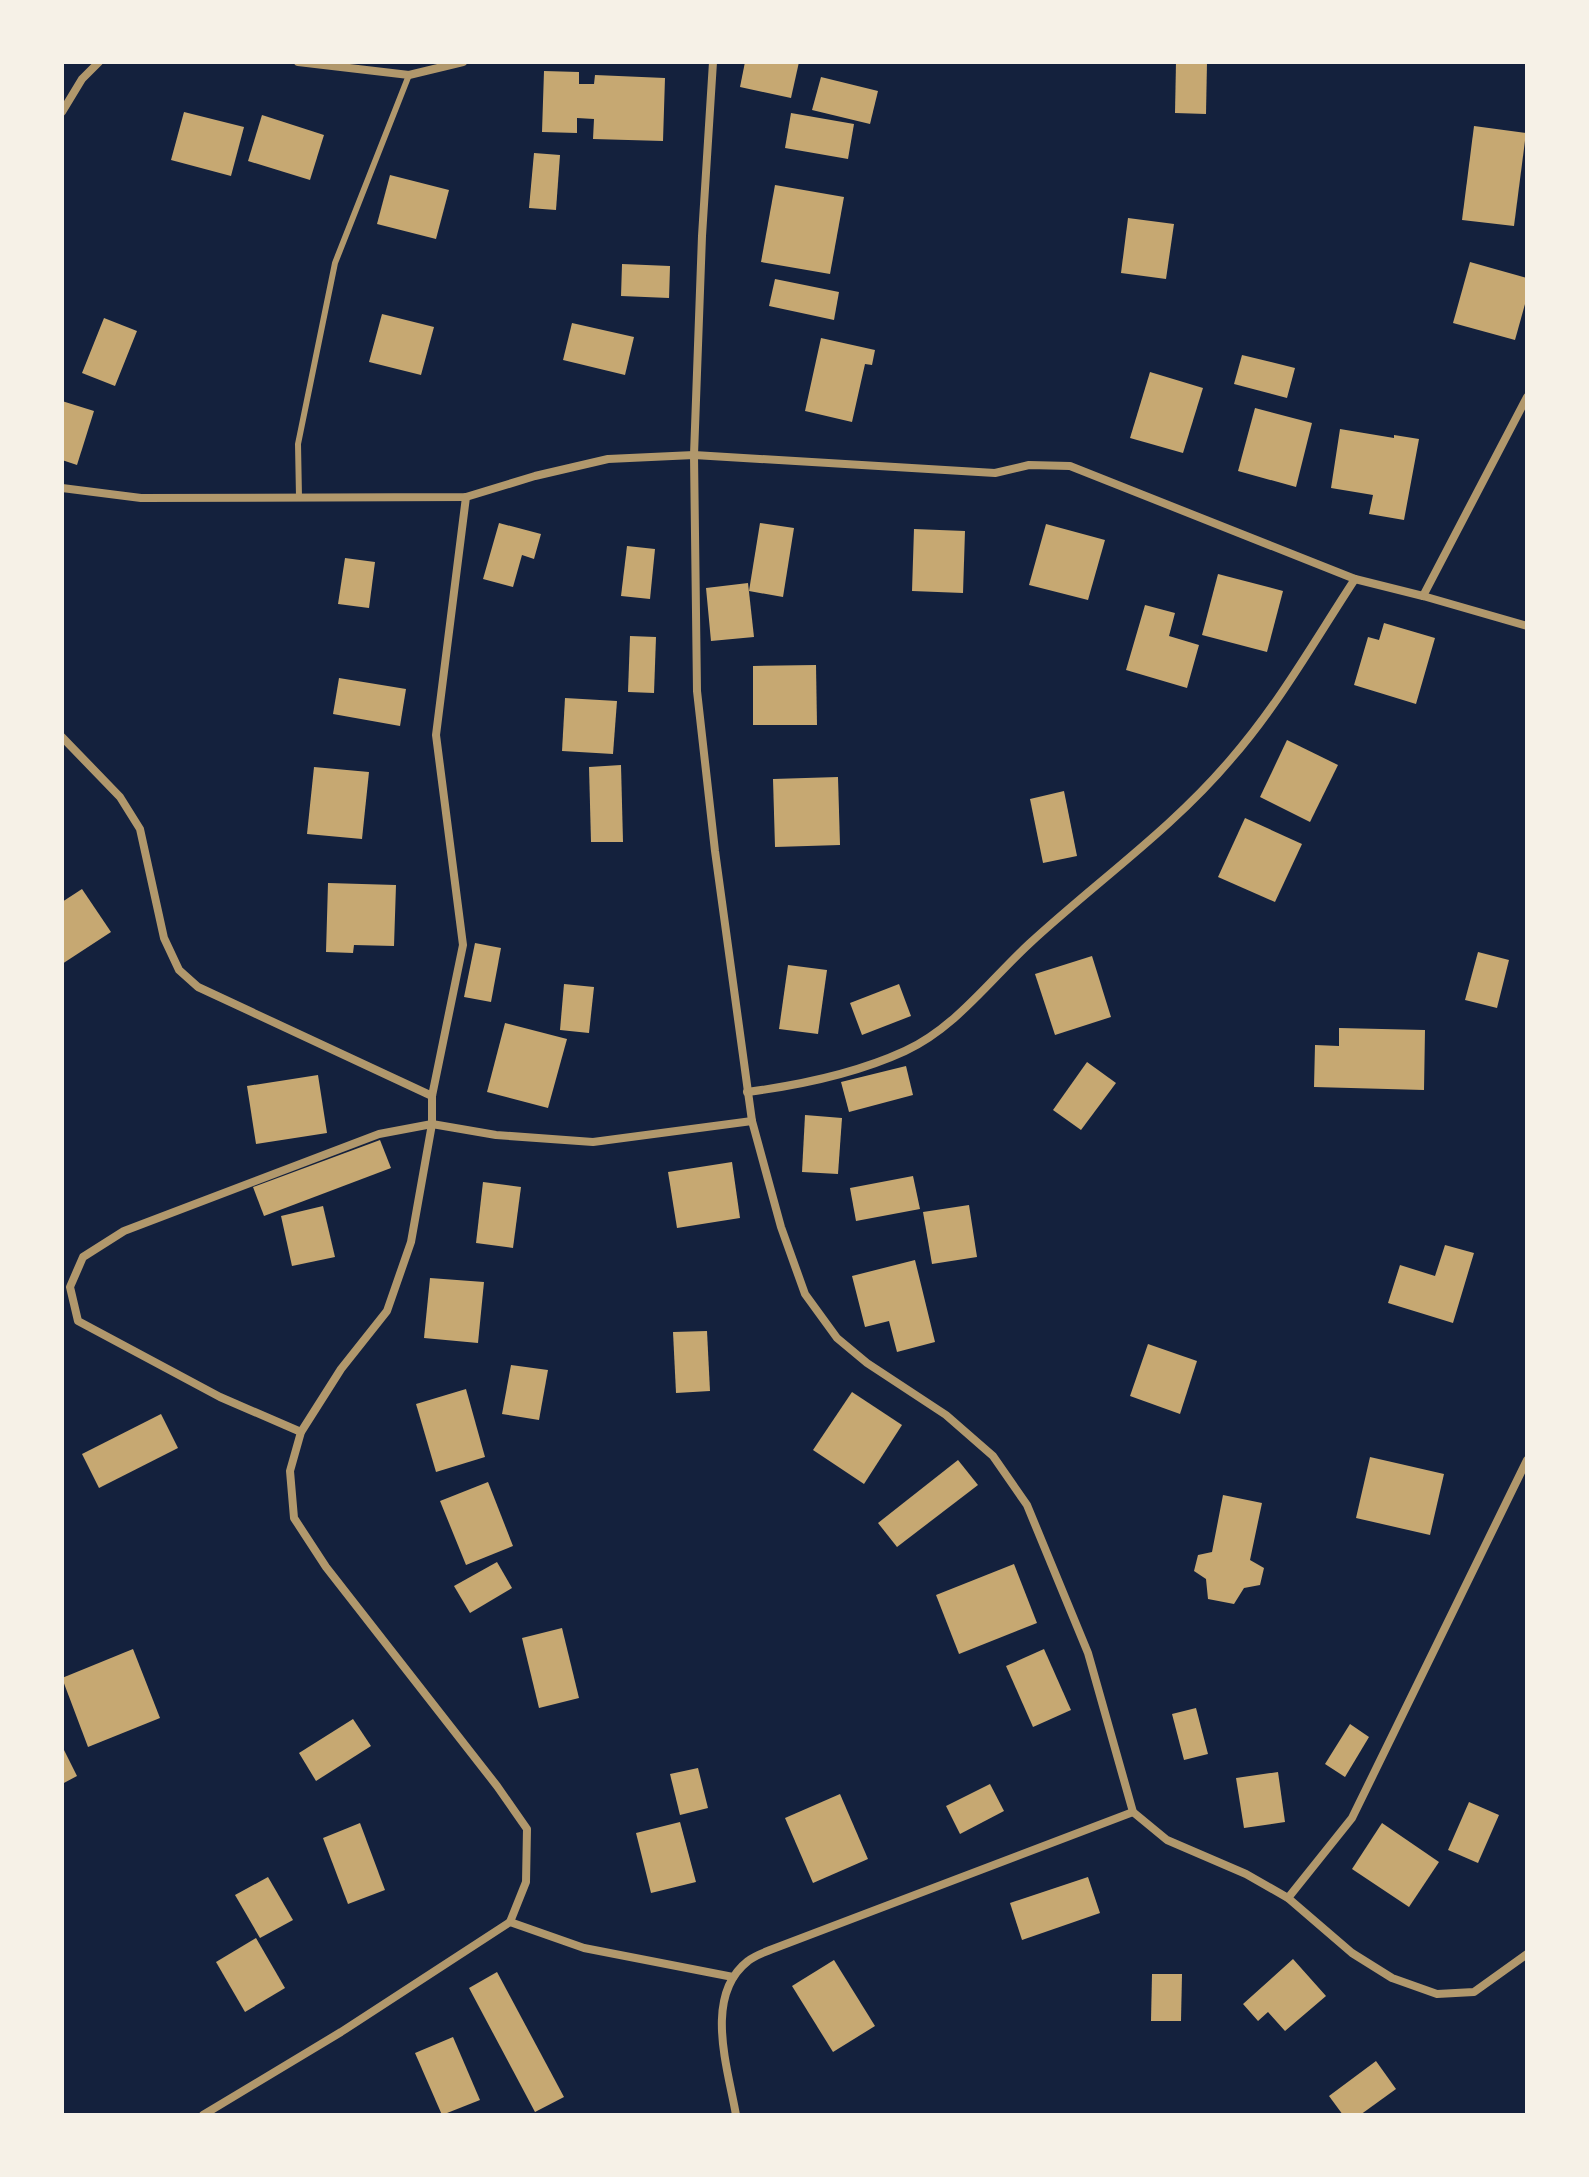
<svg xmlns="http://www.w3.org/2000/svg" width="1589" height="2177" font-family="Raleway,sans-serif">
	<style>
		.building { fill: #c6a872 }
		.lines { fill: none; stroke-linecap: round; stroke-linejoin: round }
		.service { stroke: #b1986c; stroke-width: 6 }
		.minor { stroke: #b1986c; stroke-width: 8 }
	</style>
	<rect width="100%" height="100%" fill="#14213d"/>
	<g class="building">
		<polygon points="745,62 799,62 791,98 740,87"/>
		<polygon points="1176,62 1207,62 1206,114 1175,113"/>
		<polygon points="544,71 579,72 579,84 594,84 595,75 665,78 663,141 593,139 594,119 577,118 577,133 542,132"/>
		<polygon points="821,77 878,91 870,124 812,110"/>
		<polygon points="184,112 244,127 231,176 171,160"/>
		<polygon points="791,113 854,124 848,159 785,148"/>
		<polygon points="262,115 324,135 310,180 248,161"/>
		<polygon points="1474,126 1526,133 1514,226 1462,220"/>
		<polygon points="534,153 560,155 556,210 529,208"/>
		<polygon points="390,175 449,190 436,239 377,224"/>
		<polygon points="775,185 844,197 830,274 761,262"/>
		<polygon points="1128,218 1174,224 1166,279 1121,273"/>
		<polygon points="1470,262 1527,278 1527,297 1515,340 1453,323"/>
		<polygon points="622,264 670,266 669,298 621,296"/>
		<polygon points="775,279 839,292 834,320 769,306"/>
		<polygon points="382,314 434,327 421,375 369,362"/>
		<polygon points="104,318 137,331 115,386 82,373"/>
		<polygon points="572,323 634,337 625,375 563,360"/>
		<polygon points="821,338 875,350 872,365 865,364 852,422 805,411"/>
		<polygon points="1242,355 1295,368 1287,398 1234,384"/>
		<polygon points="1150,372 1203,388 1183,453 1130,438"/>
		<polygon points="62,401 94,411 77,465 62,460"/>
		<polygon points="1255,408 1312,423 1296,487 1238,471"/>
		<polygon points="1340,429 1394,438 1394,435 1419,439 1404,520 1369,514 1373,495 1331,488"/>
		<polygon points="499,523 541,534 534,559 522,555 513,587 483,579"/>
		<polygon points="760,523 794,528 783,597 749,591"/>
		<polygon points="1046,524 1105,540 1088,600 1029,585"/>
		<polygon points="914,529 965,531 963,593 912,591"/>
		<polygon points="627,546 655,549 650,599 621,596"/>
		<polygon points="345,558 375,562 369,608 338,604"/>
		<polygon points="1218,574 1283,591 1267,652 1202,635"/>
		<polygon points="748,583 754,637 711,641 706,588"/>
		<polygon points="1145,605 1175,613 1169,636 1199,645 1187,688 1126,670"/>
		<polygon points="1384,623 1435,638 1416,704 1354,685 1368,637 1379,640"/>
		<polygon points="630,636 656,637 654,693 628,692"/>
		<polygon points="816,665 817,725 753,725 753,666"/>
		<polygon points="339,678 406,689 400,726 333,714"/>
		<polygon points="565,698 617,701 613,754 562,751"/>
		<polygon points="1287,740 1338,765 1310,822 1260,797"/>
		<polygon points="621,765 623,842 591,842 589,767"/>
		<polygon points="314,767 369,772 362,839 307,834"/>
		<polygon points="838,777 840,845 775,847 773,779"/>
		<polygon points="1064,791 1077,856 1043,863 1030,799"/>
		<polygon points="1245,818 1302,844 1275,902 1218,877"/>
		<polygon points="328,883 396,885 394,946 354,945 353,953 326,952"/>
		<polygon points="82,889 111,932 62,964 62,902"/>
		<polygon points="475,943 501,948 491,1002 464,997"/>
		<polygon points="1478,952 1509,960 1497,1008 1465,1000"/>
		<polygon points="1092,956 1111,1017 1055,1035 1035,974"/>
		<polygon points="788,965 827,970 818,1034 779,1029"/>
		<polygon points="564,984 594,987 589,1033 560,1030"/>
		<polygon points="899,984 911,1016 862,1035 850,1003"/>
		<polygon points="505,1023 567,1039 548,1108 487,1092"/>
		<polygon points="1339,1028 1425,1030 1424,1090 1314,1087 1315,1045 1339,1046"/>
		<polygon points="1087,1062 1116,1083 1081,1130 1053,1110"/>
		<polygon points="906,1066 913,1095 849,1112 841,1082"/>
		<polygon points="318,1075 327,1133 256,1144 247,1086"/>
		<polygon points="805,1115 842,1118 838,1174 802,1172"/>
		<polygon points="380,1140 391,1168 264,1216 253,1187"/>
		<polygon points="732,1162 740,1218 677,1228 668,1172"/>
		<polygon points="913,1176 920,1209 856,1221 850,1188"/>
		<polygon points="483,1182 521,1187 513,1248 476,1243"/>
		<polygon points="969,1205 977,1257 932,1264 923,1212"/>
		<polygon points="323,1206 335,1257 292,1266 281,1216"/>
		<polygon points="1445,1245 1474,1253 1453,1323 1388,1303 1400,1265 1435,1276"/>
		<polygon points="915,1260 935,1342 897,1352 889,1321 865,1327 852,1276"/>
		<polygon points="430,1278 484,1282 478,1343 424,1338"/>
		<polygon points="707,1331 710,1391 676,1393 673,1332"/>
		<polygon points="1148,1344 1197,1361 1180,1414 1130,1396"/>
		<polygon points="511,1365 548,1370 539,1420 502,1414"/>
		<polygon points="466,1389 485,1457 436,1472 416,1404"/>
		<polygon points="852,1392 902,1425 864,1484 813,1450"/>
		<polygon points="161,1414 178,1448 99,1488 82,1454"/>
		<polygon points="1370,1457 1444,1474 1430,1535 1356,1518"/>
		<polygon points="958,1460 978,1485 897,1547 878,1523"/>
		<polygon points="488,1482 513,1546 466,1565 440,1501"/>
		<polygon points="1223,1495 1262,1503 1250,1560 1264,1568 1260,1585 1244,1588 1234,1604 1208,1599 1206,1579 1194,1571 1198,1555 1212,1552"/>
		<polygon points="497,1562 512,1588 470,1613 454,1586"/>
		<polygon points="1014,1564 1037,1623 959,1654 936,1595"/>
		<polygon points="562,1628 579,1698 539,1708 522,1638"/>
		<polygon points="133,1649 160,1718 88,1747 62,1678"/>
		<polygon points="1044,1649 1071,1710 1033,1727 1006,1666"/>
		<polygon points="1196,1708 1208,1754 1184,1760 1172,1714"/>
		<polygon points="353,1719 371,1746 316,1781 299,1753"/>
		<polygon points="1350,1724 1369,1737 1345,1777 1325,1764"/>
		<polygon points="62,1746 77,1776 62,1784"/>
		<polygon points="698,1768 708,1808 680,1815 670,1774"/>
		<polygon points="1278,1772 1285,1822 1244,1828 1236,1778"/>
		<polygon points="990,1784 1004,1811 960,1834 946,1806"/>
		<polygon points="840,1794 868,1859 813,1883 785,1818"/>
		<polygon points="1469,1802 1499,1815 1478,1863 1448,1850"/>
		<polygon points="680,1822 696,1882 651,1893 636,1833"/>
		<polygon points="360,1823 385,1890 348,1904 323,1838"/>
		<polygon points="1382,1823 1439,1862 1409,1907 1352,1869"/>
		<polygon points="268,1877 293,1920 260,1938 235,1895"/>
		<polygon points="1088,1877 1100,1913 1022,1940 1010,1903"/>
		<polygon points="256,1938 285,1988 245,2012 216,1962"/>
		<polygon points="1293,1959 1326,1996 1285,2031 1268,2012 1258,2021 1243,2004"/>
		<polygon points="834,1960 875,2026 833,2052 792,1986"/>
		<polygon points="497,1972 564,2097 535,2112 469,1988"/>
		<polygon points="1152,1974 1182,1974 1181,2021 1151,2021"/>
		<polygon points="453,2037 480,2100 442,2115 415,2053"/>
		<polygon points="1376,2061 1396,2089 1360,2115 1343,2115 1329,2096"/>
	</g>
	<g class="lines">
		<polyline class="service" points="299,497 298,444 335,263 409,75"/>
		<g class="minor">
			<polyline points="298,62 409,75 463,62"/>
			<polyline points="713,62 702,236 694,455 697,691 715,851 752,1121 781,1227 805,1294 837,1338 867,1363 946,1415 993,1456 1027,1505 1088,1653 1133,1812 1167,1840 1246,1874 1288,1898 1352,1953 1392,1978 1437,1994 1474,1992 1527,1954"/>
			<polyline points="62,112 82,79 99,62"/>
			<polyline points="62,488 141,498 466,497 535,476 608,459 694,455 995,473 1029,465 1070,466 1355,579 1423,596 1527,626"/>
			<polyline points="466,497 436,735 463,945 432,1096 432,1124 411,1242 387,1311 341,1369 301,1432 290,1471 294,1518 326,1567 497,1786 527,1829 526,1882 510,1922"/>
			<polyline points="1423,596 1527,397"/>
			<polyline points="62,737 120,797 140,829 164,938 179,970 198,987 432,1096"/>
			<path d="M747,1092C801,1085 855,1074 905,1051C955,1028 990,980 1029,944C1096,882 1172,829 1231,759C1279,704 1315,640 1355,579"/>
			<polyline points="301,1432 220,1397 78,1321 70,1287 83,1257 124,1231 379,1134 432,1124 496,1135 593,1142 752,1121"/>
			<polyline points="1288,1898 1352,1818 1527,1460"/>
			<polyline points="203,2115 341,2032 510,1922 584,1948 733,1977"/>
			<path d="M736,2115C728,2068 703,1996 748,1961C754,1956 763,1953 770,1950L1133,1812"/>
		</g>
	</g>
	<rect width="1589" height="2177" fill="none" stroke="#f6f1e7" stroke-width="128"/>
</svg>
